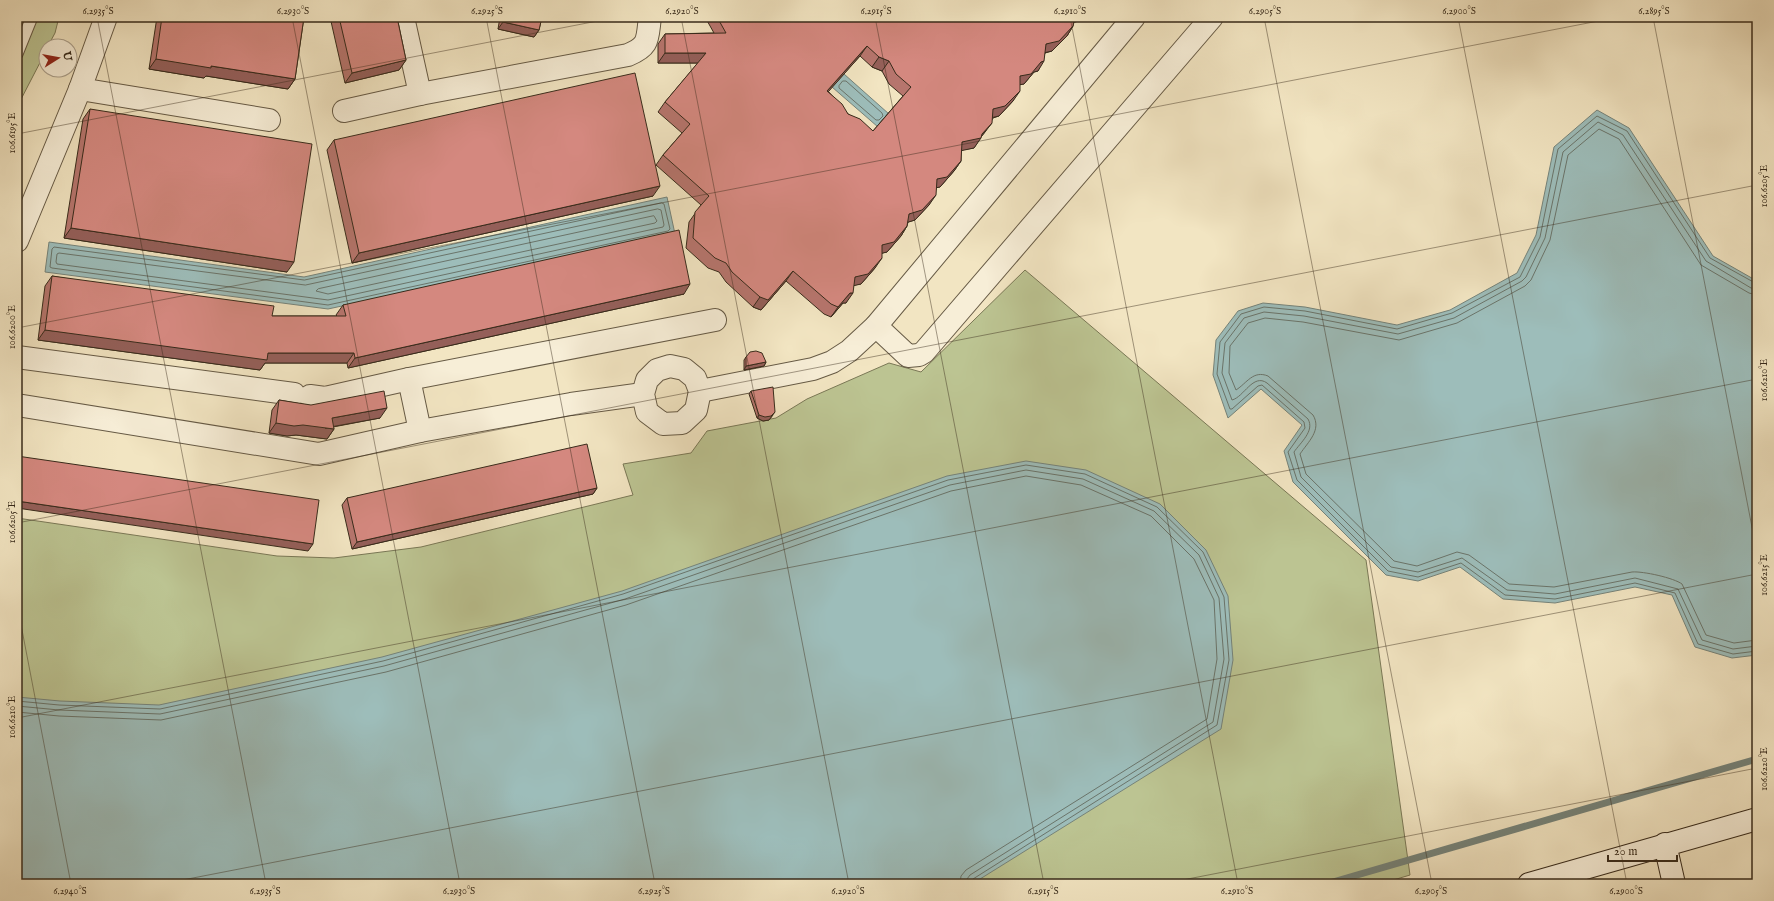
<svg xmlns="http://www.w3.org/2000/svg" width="1774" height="901" font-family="'IM FELL English',serif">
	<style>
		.green { fill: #bcc492; stroke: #7a7856 }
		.water { fill: #9dbdba; stroke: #75837a }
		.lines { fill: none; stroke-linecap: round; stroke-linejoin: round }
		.shore { stroke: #6a746a; stroke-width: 1 }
		.stream { stroke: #75837a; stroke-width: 7 }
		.service-casing { stroke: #665a45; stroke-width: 13 }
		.minor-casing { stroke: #665a45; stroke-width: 24 }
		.secondary-casing { stroke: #382b1b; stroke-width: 24 }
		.service { stroke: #f7eed7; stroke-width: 11 }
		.minor { stroke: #f7eed7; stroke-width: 22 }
		.secondary { stroke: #f7eed7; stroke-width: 22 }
		.wall { fill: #b6756d; stroke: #382b1b; fill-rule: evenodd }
		.shaded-wall { fill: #945f59; stroke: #382b1b }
		.building { fill: #d4887f; stroke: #382b1b; fill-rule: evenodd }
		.ticks { fill: none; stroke: #382b1b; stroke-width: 1; stroke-opacity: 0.45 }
		.neatline { fill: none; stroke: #382b1b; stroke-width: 1.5 }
		.ticks-label { font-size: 10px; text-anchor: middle; fill: #382b1b }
	</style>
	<rect width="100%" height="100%" fill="#f2e5c2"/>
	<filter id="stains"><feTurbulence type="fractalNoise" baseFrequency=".005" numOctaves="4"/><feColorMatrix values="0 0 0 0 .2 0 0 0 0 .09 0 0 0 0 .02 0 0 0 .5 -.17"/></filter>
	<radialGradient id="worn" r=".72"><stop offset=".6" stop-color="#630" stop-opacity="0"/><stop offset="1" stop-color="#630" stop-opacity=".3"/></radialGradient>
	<g class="green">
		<polygon points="17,17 59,17 55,33 48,46 46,46 46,51 17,107"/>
		<polygon points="1025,270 1366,560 1410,875 1380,884 17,884 17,518 277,556 334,558 421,547 633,495 623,464 691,453 707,431 776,418 807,399 889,363 921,372"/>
	</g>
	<g class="water">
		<polygon points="844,74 889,114 878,127 832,87"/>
		<polygon points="1597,110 1629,128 1713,256 1757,281 1757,655 1732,658 1695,647 1672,595 1635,587 1555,603 1503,599 1460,567 1418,581 1386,575 1293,482 1284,451 1302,425 1261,389 1228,418 1213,375 1216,340 1238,311 1263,303 1305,307 1397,325 1450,310 1517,273 1536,235 1554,147"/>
		<polygon points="667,197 675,234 328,309 45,272 49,242 304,277"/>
		<polygon points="1026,461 1086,470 1160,504 1206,550 1228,596 1233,660 1221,729 972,884 17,884 17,697 60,701 159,705 382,657 622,591 947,476"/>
	</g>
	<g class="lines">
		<g class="shore">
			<polygon points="843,81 846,81 882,113 883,116 879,120 876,120 839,88 839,86"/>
			<polygon points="662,203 664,204 670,229 668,231 328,305 52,268 50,267 52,249 54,247 304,280"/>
			<polygon points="658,209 661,210 664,225 663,227 328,300 57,264 56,262 57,254 59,253 305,285"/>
			<polygon points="654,216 657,221 655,223 328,294 316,291 318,289"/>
			<polyline points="1757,284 1710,258 1627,131 1597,116 1558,149 1540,237 1520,277 1452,313 1397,329 1305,311 1264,307 1241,314 1220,342 1217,374 1230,409 1232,409 1258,386 1262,385 1304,422 1305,428 1288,452 1297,480 1388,571 1418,577 1461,563 1505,595 1555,599 1635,583 1675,593 1698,644 1733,654 1757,651"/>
			<path d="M1757,289L1751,288L1706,261L1623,135L1598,122L1563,152L1545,238L1526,277L1522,281L1454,318L1398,334L1304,316L1264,312L1244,318L1225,343L1222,373L1232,400C1244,397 1253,373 1267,383L1308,419C1315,431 1300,443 1294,452L1301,477L1391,567L1418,572L1462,558L1507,590L1555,594L1635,578L1678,589L1702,640L1733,649L1757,646"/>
			<path d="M1757,295L1749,293L1701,265L1619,139L1599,129L1568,155L1550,240L1531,280L1525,286L1457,323L1399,340L1303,322L1265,318L1248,323L1230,346L1229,373L1236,390C1247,383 1253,370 1268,376L1313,415C1322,430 1308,442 1300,454L1306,474L1394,561L1417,566L1457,552L1469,555L1509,584L1554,587L1632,572C1643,571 1674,578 1682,584L1706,635L1734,643L1757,640"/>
			<polyline points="17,701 59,705 160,709 383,661 623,594 948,480 1026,465 1085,474 1157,507 1203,552 1224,597 1229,660 1217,725 973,879 971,884"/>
			<polyline points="17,706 59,710 160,714 384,666 625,599 950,485 1026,470 1083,479 1154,511 1199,555 1219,598 1224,659 1213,722 970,875 967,879 966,884"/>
			<polyline points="17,712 59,716 161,720 386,672 626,605 951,491 1026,476 1081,485 1151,516 1194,559 1214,600 1217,659 1207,719 966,870 961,876 960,884"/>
		</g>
		<polyline class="stream" points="1326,884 1757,759"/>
		<g class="service-casing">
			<polyline id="service" points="17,54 32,17"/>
		</g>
		<g class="minor-casing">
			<g id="minor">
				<polyline points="403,17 420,94"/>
				<polyline points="1134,17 876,326 908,356 919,355 924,352 1212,17"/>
				<polyline points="80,89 269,120"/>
				<path d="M344,111L420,94L628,55C650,46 647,39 650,17"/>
				<polyline points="17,241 80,89 106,17"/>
				<polyline points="17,357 294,394"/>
				<polygon points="670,366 684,369 695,378 700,391 696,410 682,423 663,424 647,412 643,394 647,380 657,370"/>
				<polyline points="409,379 420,431"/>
				<polyline points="700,391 813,369 832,362 849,351 876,326"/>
				<polyline points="310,396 325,398 409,379 715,320"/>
				<polyline points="17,405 319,454 420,431 571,404 643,394"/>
			</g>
		</g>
		<g class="secondary-casing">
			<g id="secondary">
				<polyline points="1665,844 1674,884"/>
				<polyline points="1529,884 1757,819"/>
			</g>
		</g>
		<use href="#service" class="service"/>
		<use href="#minor" class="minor"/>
		<use href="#secondary" class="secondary"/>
	</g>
	<g class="wall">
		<polygon points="157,17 304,17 295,79 288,89 206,76 204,78 149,69"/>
		<polygon points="330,17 397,17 406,60 399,70 345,83"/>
		<polygon points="500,17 542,17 539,30 534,37 498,29"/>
		<path d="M705,17H807L809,18L810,17H1083L1079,21L1074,22L1073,26L1067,36L1052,51L1045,53L1038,71L1034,72L1024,84H1020L1013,101L999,116L993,118L985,132L981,137L974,148L961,150V161L954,171L940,187H937L929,205L915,220L908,222L907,226L901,236L887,252L882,253L875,268L861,284L854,285L846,303H843L831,317L824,314L786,281L761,310L753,307L726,282L719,272L708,268L686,248L689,222L701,205L656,165L663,155L682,133L658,112L665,102L698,63H658V44L665,34L714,33ZM860,56L872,67L882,71L889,84L903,96L873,131L848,114L828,91Z"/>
		<polygon points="90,109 287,272 64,238 83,119"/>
		<polygon points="334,140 653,196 352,263 327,150"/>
		<polygon points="52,276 272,316 337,316 336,315 343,305 684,294 348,368 347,363 265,363 260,370 38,340 45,286"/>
		<polygon points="746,357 766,362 764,366 744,370 744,360"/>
		<polygon points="751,391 773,415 769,420 763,421 757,418 749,394"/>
		<polygon points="279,400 380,418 333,427 334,429 327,439 296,435 287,436 269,433 272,410"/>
		<polygon points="597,488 593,494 352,549 342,505 347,498"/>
	</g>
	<g class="shaded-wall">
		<polygon points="590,17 617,17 615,20 588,20"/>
		<polygon points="1072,17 1083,17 1079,21 1067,24"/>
		<polygon points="503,22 539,30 534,37 498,29"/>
		<polygon points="1073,26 1067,36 1052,51 1039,54 1046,44"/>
		<polygon points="867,46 860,56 821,100 827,91"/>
		<polygon points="665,53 706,53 699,63 658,63"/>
		<polygon points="879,57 889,61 882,71 872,67"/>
		<polygon points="156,59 211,66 295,79 288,89 206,76 204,78 149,69"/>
		<polygon points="406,60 399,70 345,83 352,73"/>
		<polygon points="1044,61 1038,71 1034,72 1024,84 1013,86 1020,76 1041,62"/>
		<polygon points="1020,91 1013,101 999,116 986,119 993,109"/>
		<polygon points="992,123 985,132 980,138 981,138 974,148 955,152 962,142 982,134"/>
		<polygon points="961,161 954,171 940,187 930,189 937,179"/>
		<polygon points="660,186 653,196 352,263 359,253"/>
		<polygon points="936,195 929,205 915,220 902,224 909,214"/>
		<polygon points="907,226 901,236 887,252 875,255 882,245"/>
		<polygon points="71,228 294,262 287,272 64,238"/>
		<polygon points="882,258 875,268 861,284 848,287 855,277"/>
		<polygon points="793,271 786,281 761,310 753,307 760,297"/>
		<polygon points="690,284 684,294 348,368 355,358"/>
		<polygon points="850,293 853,293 846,303 843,303 831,317 838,307"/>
		<polygon points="45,330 268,353 354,353 347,363 265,363 260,370 38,340"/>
		<polygon points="766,362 764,366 744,370 746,366"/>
		<polygon points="387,408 380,418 325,428 334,429 327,439 296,435 287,436 269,433 276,423 332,418"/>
		<polygon points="775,412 769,420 763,421 757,418 759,415"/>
		<polygon points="597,488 593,494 352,549 357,542"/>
		<polygon points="17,501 313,544 308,551 17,508"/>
	</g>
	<g class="building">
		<polygon points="162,17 304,17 295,79 211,66 211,68 156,59"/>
		<polygon points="339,17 397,17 406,60 352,73"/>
		<polygon points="504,17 542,17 539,30 503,22"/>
		<path d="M717,17H744L750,22V17H807L809,18L810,17H1074L1073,26L1059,41L1046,44L1044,61L1041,62L1031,74L1020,76V91L1005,106L993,109L992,123L982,134L981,138L962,142L961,161L947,177L937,179L936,195L922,210L909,214L907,226L894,242L882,245V258L868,274L855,277L853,293H850L838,307L831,304L793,271L768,300L760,297L732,272L726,263L715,258L693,238L695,212L709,196L663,155L690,124L665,102L706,53H665V34L726,33ZM867,46L879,57L889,61L896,74L911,87L873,131L860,119L848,114L842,104L827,91Z"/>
		<polygon points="635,73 660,186 359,253 334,140"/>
		<polygon points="90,109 312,144 294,262 71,228"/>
		<polygon points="679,230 690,284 355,358 354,353 268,353 267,360 45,330 52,276 274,306 272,316 346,316 343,305"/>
		<polygon points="756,351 762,353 766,362 746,366 746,357 750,352"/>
		<polygon points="773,387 775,412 771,416 765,417 759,415 751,391"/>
		<polygon points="384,391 387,408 332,418 334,429 303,425 294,426 276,423 279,400 311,405"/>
		<polygon points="587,444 597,488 357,542 347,498"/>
		<polygon points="17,456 319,500 313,544 17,501"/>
	</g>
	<path class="ticks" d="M97,17L266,884M292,17L460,884M486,17L655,884M681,17L849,884M875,17L1044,884M1070,17L1238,884M1264,17L1432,884M1458,17L1627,884M1653,17L1757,553M17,134L618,17M17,328L1619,17M17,523L1757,185M17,604L71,884M17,718L1757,379M162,884L1757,574M1162,884L1757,768"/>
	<rect width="1774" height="901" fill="none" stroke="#f2e5c2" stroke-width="44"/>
	<g transform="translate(58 58) rotate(79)"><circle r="19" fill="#f7eed7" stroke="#aba08c"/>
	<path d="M0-3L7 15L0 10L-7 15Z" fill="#8f2418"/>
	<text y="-6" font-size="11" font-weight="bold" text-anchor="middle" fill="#382b1b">U</text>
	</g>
	<path d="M1608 855v6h69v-6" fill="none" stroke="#382b1b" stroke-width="2"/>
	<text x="1614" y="855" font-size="12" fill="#382b1b" stroke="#f7eed7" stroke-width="3" paint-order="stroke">20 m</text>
	<rect x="22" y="22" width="1730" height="857" class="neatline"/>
	<g class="ticks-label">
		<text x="98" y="14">6.2935°S</text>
		<text x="293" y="14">6.2930°S</text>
		<text x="487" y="14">6.2925°S</text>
		<text x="682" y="14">6.2920°S</text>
		<text x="876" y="14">6.2915°S</text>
		<text x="1070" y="14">6.2910°S</text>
		<text x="1265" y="14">6.2905°S</text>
		<text x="1459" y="14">6.2900°S</text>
		<text x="1654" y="14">6.2895°S</text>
		<text transform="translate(11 133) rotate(-90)" y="4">106.6195°E</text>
		<text transform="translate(1763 186) rotate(-90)" y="4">106.6205°E</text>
		<text transform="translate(11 327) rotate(-90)" y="4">106.6200°E</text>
		<text transform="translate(1763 380) rotate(-90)" y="4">106.6210°E</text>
		<text transform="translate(11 522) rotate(-90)" y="4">106.6205°E</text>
		<text transform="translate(1763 575) rotate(-90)" y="4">106.6215°E</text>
		<text transform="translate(11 717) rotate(-90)" y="4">106.6210°E</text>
		<text transform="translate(1763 769) rotate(-90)" y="4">106.6220°E</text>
		<text x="70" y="894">6.2940°S</text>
		<text x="265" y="894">6.2935°S</text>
		<text x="459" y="894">6.2930°S</text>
		<text x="654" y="894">6.2925°S</text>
		<text x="848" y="894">6.2920°S</text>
		<text x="1043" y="894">6.2915°S</text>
		<text x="1237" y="894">6.2910°S</text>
		<text x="1431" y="894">6.2905°S</text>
		<text x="1626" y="894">6.2900°S</text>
	</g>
	<rect width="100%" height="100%" filter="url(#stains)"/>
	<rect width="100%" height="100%" fill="url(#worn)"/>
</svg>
